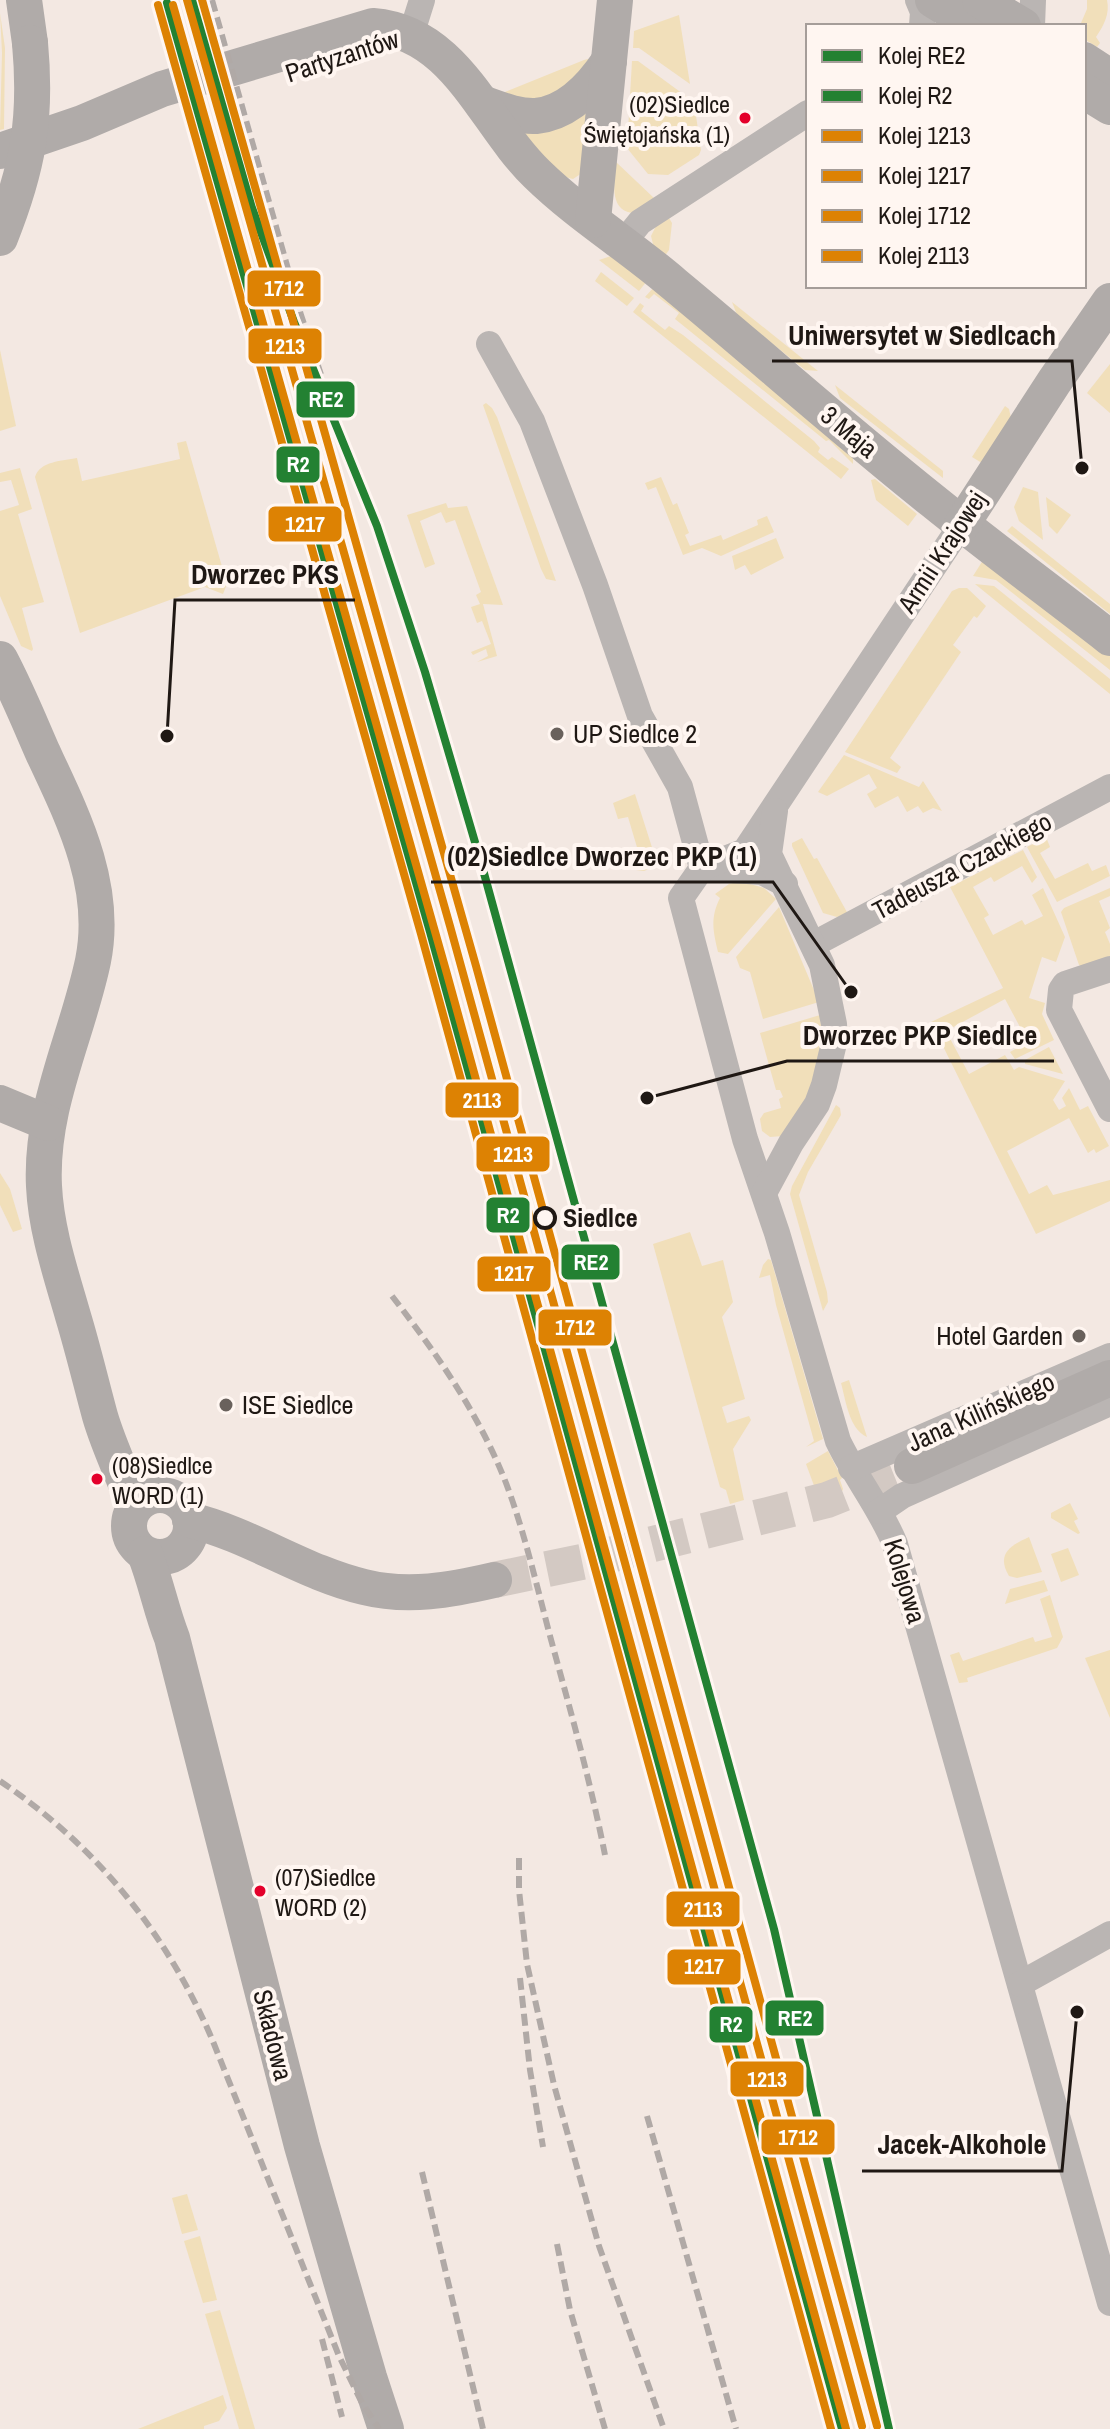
<svg xmlns="http://www.w3.org/2000/svg" width="1110" height="2429" font-family="'Archivo Narrow',sans-serif">
	<style>
		.green { fill: #f1dfba }
		.lines { fill: none; stroke-linecap: round; stroke-linejoin: round }
		.secondary-tunnel { stroke: #d3c9c3; stroke-width: 36; stroke-dasharray: 36 18; stroke-linecap: butt }
		.street { stroke: #bab5b3; stroke-width: 26 }
		.secondary { stroke: #b0aba9; stroke-width: 36 }
		.rail { stroke: #b0a9a6; stroke-width: 6; stroke-dasharray: 12 6; stroke-linecap: butt }
		.secondary-bridge { stroke: #b0aba9; stroke-width: 36 }
		.rail-1-casing { stroke: #fff6f1; stroke-width: 14 }
		.rail-2-casing { stroke: #fff6f1; stroke-width: 14 }
		.rail-3-casing { stroke: #fff6f1; stroke-width: 14 }
		.rail-4-casing { stroke: #fff6f1; stroke-width: 14 }
		.rail-5-casing { stroke: #fff6f1; stroke-width: 14 }
		.rail-6-casing { stroke: #fff6f1; stroke-width: 14 }
		.rail-1 { stroke: #238132; stroke-width: 8 }
		.rail-2 { stroke: #238132; stroke-width: 8 }
		.rail-3 { stroke: #dd8203; stroke-width: 8 }
		.rail-4 { stroke: #dd8203; stroke-width: 8 }
		.rail-5 { stroke: #dd8203; stroke-width: 8 }
		.rail-6 { stroke: #dd8203; stroke-width: 8 }
		.bus-dot { fill: #e4002b; stroke: #fff6f1; stroke-width: 3 }
		.poi-dot { fill: #69615c; stroke: #fff6f1; stroke-width: 3 }
		.stop-dot { fill: #fff6f1; stroke: #1f1814; stroke-width: 4 }
		.labels { text-anchor: middle; stroke-width: 8; stroke-linejoin: round; paint-order: stroke }
		.bus-label { font-size: 24px; fill: #1f1814; stroke: #fff6f1; text-anchor: start }
		.street-label { font-size: 26px; fill: #1f1814; stroke: #fff6f1 }
		.poi-label { font-size: 26px; fill: #1f1814; stroke: #fff6f1; text-anchor: start }
		.stop-label { font-size: 26px; font-weight: bold; fill: #1f1814; stroke: #fff6f1; text-anchor: start }
		.leader { fill: none; stroke: #1f1814; stroke-width: 3 }
		.callout-dot { fill: #1f1814; stroke: #fff6f1; stroke-width: 3 }
		.callout-label { font-size: 28px; text-anchor: middle; font-weight: bold; fill: #1f1814; stroke: #fff6f1; stroke-width: 8; stroke-linejoin: round; paint-order: stroke }
		.line-badge { stroke: #fff6f1; stroke-width: 3 }
		.badge-label { font-size: 22px; text-anchor: middle; font-weight: bold; fill: #fff }
	</style>
	<rect width="100%" height="100%" fill="#f3e8e2"/>
	<g class="green">
		<path d="M1087,0H1107C1110,14 1104,25 1096,37L1100,43L1097,47L1084,39V26H1070L1073,23H1081L1087,9Z"/>
		<polygon points="0,13 5,48 4,129 0,130 2,53"/>
		<polygon points="679,15 690,84 639,48 633,48 634,31"/>
		<polygon points="592,58 551,105 495,96 584,60"/>
		<polygon points="632,61 638,61 694,102 701,150 699,155 668,175 648,174 627,148"/>
		<path d="M587,102L582,173L573,179C551,176 528,139 513,122Z"/>
		<path d="M616,162L655,199L632,213C608,209 615,181 616,162Z"/>
		<polygon points="669,218 672,223 669,250 664,257 654,248 651,236 656,226"/>
		<polygon points="614,255 647,281 639,291 599,260"/>
		<polygon points="601,272 634,298 627,306 595,281"/>
		<polygon points="654,287 853,458 853,464 829,440 826,441 675,319 679,313 654,294 649,299 645,297"/>
		<polygon points="732,302 818,371 805,370 737,315"/>
		<polygon points="640,303 644,306 641,311 665,330 669,326 683,335 814,441 820,448 818,452 828,460 832,457 849,469 841,479 633,312"/>
		<polygon points="0,350 16,426 0,431"/>
		<polygon points="1110,364 1110,413 1087,393"/>
		<polygon points="835,385 943,471 943,478 840,398"/>
		<polygon points="486,403 492,408 497,417 556,581 546,579 541,569 483,405"/>
		<polygon points="1005,406 1009,409 1011,418 982,463 972,457"/>
		<path d="M186,441L227,584L223,594L205,587L80,633L35,477C40,461 62,461 77,458L82,481L180,459L177,443Z"/>
		<polygon points="20,468 32,509 18,514 44,602 22,608 33,649 32,651 21,646 0,596 0,511 19,505 11,480 0,482 0,473"/>
		<polygon points="661,477 673,505 677,503 689,533 685,535 690,546 721,535 723,540 758,525 757,520 767,516 774,532 721,556 702,548 683,555 656,487 648,490 645,483"/>
		<polygon points="875,479 917,514 908,526 876,500 871,480"/>
		<polygon points="1023,487 1038,492 1043,540 1019,521 1014,507"/>
		<polygon points="1046,497 1071,515 1057,534 1049,526"/>
		<polygon points="446,503 448,508 467,506 503,605 483,604 497,656 477,662 488,656 486,649 473,655 471,652 491,644 482,621 477,623 471,607 480,604 476,595 481,592 455,520 446,523 441,512 420,521 435,564 425,568 407,515"/>
		<polygon points="1012,526 1110,604 1110,614 1007,531"/>
		<polygon points="776,538 784,558 751,575 745,565 735,570 732,556"/>
		<polygon points="985,557 1110,653 1110,670 996,580 973,576"/>
		<polygon points="975,584 994,586 1110,679 1110,694"/>
		<polygon points="959,588 967,588 986,606 977,618 974,616 953,645 961,652 890,758 901,767 897,773 845,752 952,591"/>
		<polygon points="844,755 919,787 923,781 942,811 933,808 923,813 918,806 907,812 898,796 875,808 867,794 877,788 869,774 827,796 818,792"/>
		<polygon points="635,794 656,860 652,868 644,871 636,870 639,854 628,817 618,819 613,803"/>
		<polygon points="1046,837 1050,847 1040,853 1055,879 1088,863 1092,871 1106,865 1110,876 1057,902 1027,847"/>
		<polygon points="802,838 814,859 817,858 848,914 837,917 823,913 792,846 792,843"/>
		<polygon points="1023,850 1037,877 1032,883 1022,866 994,882 991,877 973,887 989,915 984,918 993,935 1022,920 1025,925 1043,916 1032,895 1043,888 1065,937 1056,962 1042,957 1029,998 1045,1003 1042,1014 1054,1040 1015,1059 1010,1052 1028,1042 1005,999 946,1031 969,1074 1005,1055 1014,1070 1019,1067 1065,1081 1053,1100 1059,1110 1066,1106 1062,1098 1069,1088 1080,1110 1088,1106 1109,1146 1096,1153 1094,1149 1088,1153 1069,1118 1007,1151 1029,1194 1047,1185 1053,1195 1110,1180 1110,1201 1036,1234 931,1022 1003,988 950,887"/>
		<path d="M740,881L764,888L776,899L728,954L718,952C713,931 710,918 720,898L715,894L729,884Z"/>
		<polygon points="1110,888 1110,896 1099,901 1110,928 1105,932 1110,944 1110,956 1083,967 1079,965 1061,912 1064,908"/>
		<polygon points="779,907 819,1002 763,1019 750,972 740,968 736,957"/>
		<polygon points="820,1015 822,1038 810,1096 783,1136 770,1137 762,1131 760,1119 764,1113 781,1108 779,1099 783,1097 780,1090 776,1090 760,1033"/>
		<polygon points="1049,1047 1063,1074 1025,1064 1025,1060"/>
		<polygon points="836,1105 840,1108 841,1115 808,1172 799,1195 827,1292 828,1302 823,1311 790,1194 792,1186"/>
		<polygon points="0,1173 10,1189 22,1229 13,1232 0,1205"/>
		<polygon points="690,1232 702,1266 723,1260 733,1302 722,1317 745,1399 722,1407 727,1423 749,1416 751,1420 733,1449 744,1500 730,1504 726,1490 720,1487 653,1244"/>
		<polygon points="768,1259 771,1260 823,1439 806,1447 814,1441 776,1305 770,1275 759,1278 763,1265"/>
		<path d="M849,1380L867,1437C849,1429 846,1401 841,1383Z"/>
		<polygon points="828,1451 842,1478 840,1480 843,1489 841,1494 828,1498 816,1491 806,1464"/>
		<polygon points="1070,1503 1078,1519 1074,1521 1080,1533 1078,1534 1051,1518 1051,1513"/>
		<path d="M1029,1537L1042,1572L1017,1578L1009,1576C996,1554 1010,1546 1029,1537Z"/>
		<polygon points="1068,1548 1079,1575 1061,1582 1051,1554"/>
		<polygon points="1044,1580 1048,1591 1005,1604 1010,1589"/>
		<polygon points="1050,1595 1063,1637 1057,1648 967,1678 968,1682 959,1683 950,1655 959,1652 963,1661 1033,1637 1035,1642 1052,1637 1040,1599"/>
		<polygon points="1110,1650 1110,1718 1085,1658"/>
		<polygon points="187,2194 198,2230 182,2234 172,2198"/>
		<polygon points="200,2236 217,2300 203,2303 184,2241"/>
		<polygon points="220,2310 255,2429 239,2429 205,2314"/>
		<polygon points="223,2395 227,2408 219,2421 204,2426 204,2429 138,2429"/>
	</g>
	<g class="lines">
		<polyline class="secondary-tunnel" points="494,1580 586,1561 827,1500 912,1466"/>
		<g class="street">
			<polyline points="918,0 923,12 922,26"/>
			<polyline points="1032,26 1033,0"/>
			<polyline points="411,35 422,0"/>
			<polyline points="623,243 640,222 808,113"/>
			<polyline points="489,344 532,421 595,585 640,716 680,787 702,868 762,872 785,884"/>
			<path d="M962,524L745,851L702,868L681,898L745,1139L777,1233L838,1441C855,1477 880,1507 895,1544L1110,2303"/>
			<polyline points="814,944 1110,787"/>
			<polyline points="1110,969 1065,984 1061,990 1059,1010 1110,1109"/>
			<polyline points="764,1193 791,1143 817,1104 824,1085 835,1039 834,1024 822,965 769,854 775,811"/>
			<polyline points="851,1468 1110,1356"/>
			<polyline points="880,1511 902,1496 1110,1403"/>
			<polyline points="1020,1984 1110,1934"/>
		</g>
		<g class="secondary">
			<polyline points="24,0 30,43"/>
			<polyline points="933,0 975,26"/>
			<polyline points="980,0 1023,26"/>
			<polyline points="1084,60 1110,77"/>
			<polyline points="1084,91 1110,107"/>
			<path d="M482,103C499,109 518,117 536,116C568,113 593,85 609,61"/>
			<path d="M0,151L82,123L162,89L373,26C457,33 484,123 537,174C579,215 630,246 674,284C761,356 845,431 933,501C991,548 1051,592 1110,638"/>
			<polyline points="593,220 615,0"/>
			<polyline points="962,524 1054,382 1110,301"/>
			<path d="M0,659C16,689 29,721 43,753C74,819 108,887 93,961C77,1037 40,1107 44,1186C46,1230 61,1274 73,1316C83,1349 91,1383 100,1416C109,1447 124,1477 135,1507"/>
			<polyline points="0,1103 48,1123"/>
			<polyline points="912,1466 1110,1378"/>
			<circle cx="160" cy="1526" r="31"/>
			<path d="M190,1520C251,1535 304,1573 364,1587C408,1598 451,1590 494,1580"/>
			<path d="M145,1554C156,1582 161,1610 172,1638L302,2146L369,2377L386,2429"/>
		</g>
		<g class="rail">
			<polyline points="157,0 163,17"/>
			<polyline points="212,0 301,315 342,437"/>
			<path d="M392,1296C437,1354 479,1414 506,1483C526,1536 538,1592 553,1647C572,1716 591,1784 605,1855"/>
			<path d="M0,1781C96,1846 166,1932 212,2039L339,2356L362,2403L379,2429"/>
			<polyline points="519,1858 519,1890 527,1964 554,2085 599,2246 664,2429"/>
			<polyline points="520,1978 530,2070 543,2147"/>
			<polyline points="647,2116 736,2429"/>
			<polyline points="422,2172 483,2429"/>
			<polyline points="557,2244 570,2310 605,2429"/>
			<polyline points="322,2339 342,2417"/>
		</g>
		<path class="secondary-bridge" d="M0,238C28,168 37,119 30,43"/>
		<g class="rail-1-casing">
			<polyline id="rail-1" points="192,0 252,208 294,322 377,526 425,672 482,866 774,1929 889,2429"/>
		</g>
		<g class="rail-2-casing">
			<polyline id="rail-2" points="167,3 430,932 842,2429"/>
		</g>
		<g class="rail-3-casing">
			<polyline id="rail-3" points="187,0 450,926 862,2426"/>
		</g>
		<g class="rail-4-casing">
			<polyline id="rail-4" points="158,5 421,934 831,2429"/>
		</g>
		<g class="rail-5-casing">
			<polyline id="rail-5" points="202,0 476,966 877,2426"/>
		</g>
		<g class="rail-6-casing">
			<polyline id="rail-6" points="173,5 447,974 846,2429"/>
		</g>
		<use href="#rail-1" class="rail-1"/>
		<use href="#rail-2" class="rail-2"/>
		<use href="#rail-3" class="rail-3"/>
		<use href="#rail-4" class="rail-4"/>
		<use href="#rail-5" class="rail-5"/>
		<use href="#rail-6" class="rail-6"/>
	</g>
	<g class="bus-dot">
		<circle cx="745" cy="118" r="7"/>
		<circle cx="97" cy="1479" r="7"/>
		<circle cx="260" cy="1891" r="7"/>
	</g>
	<g class="poi-dot">
		<circle cx="557" cy="734" r="8"/>
		<circle cx="1079" cy="1336" r="8"/>
		<circle cx="226" cy="1405" r="8"/>
	</g>
	<circle class="stop-dot" cx="545" cy="1218" r="10"/>
	<g class="labels">
		<g class="bus-label">
			<text x="730" y="113" text-anchor="end">(02)Siedlce<tspan x="730" dy="30">Świętojańska (1)</tspan></text>
			<text x="112" y="1474">(08)Siedlce<tspan x="112" dy="30">WORD (1)</tspan></text>
			<text x="275" y="1886">(07)Siedlce<tspan x="275" dy="30">WORD (2)</tspan></text>
		</g>
		<g class="street-label">
			<text transform="translate(342 56) rotate(-18)" y="9">Partyzantów</text>
			<text transform="translate(849 432) rotate(40)" y="9">3 Maja</text>
			<text transform="translate(942 552) rotate(-57)" y="9">Armii Krajowej</text>
			<text transform="translate(962 866) rotate(-28)" y="9">Tadeusza Czackiego</text>
			<text transform="translate(981 1412) rotate(-24)" y="9">Jana Kilińskiego</text>
			<text transform="translate(905 1581) rotate(73)" y="9">Kolejowa</text>
			<text transform="translate(273 2035) rotate(76)" y="9">Składowa</text>
		</g>
		<g class="poi-label">
			<text x="573" y="743">UP Siedlce 2</text>
			<text x="1063" y="1345" text-anchor="end">Hotel Garden</text>
			<text x="242" y="1414">ISE Siedlce</text>
		</g>
		<g class="stop-label">
			<text x="563" y="1227">Siedlce</text>
		</g>
	</g>
	<path class="leader" d="M1082 468L1072 361H772M167 736L175 600H355M851 992L773 882H431M647 1098L787 1061H1054M1077 2012L1062 2171H862"/>
	<g class="callout-dot">
		<circle cx="1082" cy="468" r="8"/>
		<circle cx="167" cy="736" r="8"/>
		<circle cx="851" cy="992" r="8"/>
		<circle cx="647" cy="1098" r="8"/>
		<circle cx="1077" cy="2012" r="8"/>
	</g>
	<g class="callout-label">
		<text x="922" y="345">Uniwersytet w Siedlcach</text>
		<text x="265" y="584">Dworzec PKS</text>
		<text x="602" y="866">(02)Siedlce Dworzec PKP (1)</text>
		<text x="920" y="1045">Dworzec PKP Siedlce</text>
		<text x="962" y="2154">Jacek-Alkohole</text>
	</g>
	<g class="line-badge">
		<rect x="246" y="269" width="76" height="39" rx="8" fill="#dd8203"/>
		<rect x="247" y="327" width="76" height="38" rx="8" fill="#dd8203"/>
		<rect x="295" y="380" width="61" height="39" rx="8" fill="#238132"/>
		<rect x="275" y="445" width="46" height="39" rx="8" fill="#238132"/>
		<rect x="267" y="505" width="76" height="38" rx="8" fill="#dd8203"/>
		<rect x="444" y="1081" width="76" height="38" rx="8" fill="#dd8203"/>
		<rect x="475" y="1135" width="76" height="38" rx="8" fill="#dd8203"/>
		<rect x="485" y="1196" width="46" height="38" rx="8" fill="#238132"/>
		<rect x="560" y="1243" width="61" height="38" rx="8" fill="#238132"/>
		<rect x="476" y="1255" width="76" height="38" rx="8" fill="#dd8203"/>
		<rect x="537" y="1308" width="76" height="39" rx="8" fill="#dd8203"/>
		<rect x="665" y="1890" width="76" height="38" rx="8" fill="#dd8203"/>
		<rect x="666" y="1948" width="76" height="38" rx="8" fill="#dd8203"/>
		<rect x="764" y="1999" width="61" height="38" rx="8" fill="#238132"/>
		<rect x="708" y="2005" width="46" height="39" rx="8" fill="#238132"/>
		<rect x="729" y="2060" width="76" height="38" rx="8" fill="#dd8203"/>
		<rect x="760" y="2118" width="76" height="38" rx="8" fill="#dd8203"/>
	</g>
	<g class="badge-label">
		<text x="284" y="296">1712</text>
		<text x="285" y="354">1213</text>
		<text x="326" y="407">RE2</text>
		<text x="298" y="472">R2</text>
		<text x="305" y="532">1217</text>
		<text x="482" y="1108">2113</text>
		<text x="513" y="1162">1213</text>
		<text x="508" y="1223">R2</text>
		<text x="591" y="1270">RE2</text>
		<text x="514" y="1281">1217</text>
		<text x="575" y="1335">1712</text>
		<text x="703" y="1917">2113</text>
		<text x="704" y="1974">1217</text>
		<text x="795" y="2026">RE2</text>
		<text x="731" y="2032">R2</text>
		<text x="767" y="2087">1213</text>
		<text x="798" y="2145">1712</text>
	</g>
	<rect x="806" y="24" width="280" height="264" fill="#fff6f1" stroke="#a59d99" stroke-width="2"/>
	<rect x="822" y="50" width="40" height="12" fill="#238132" stroke="#a59d99" stroke-width="2"/>
	<text x="878" y="64" font-size="24" fill="#1f1814">Kolej RE2</text>
	<rect x="822" y="90" width="40" height="12" fill="#238132" stroke="#a59d99" stroke-width="2"/>
	<text x="878" y="104" font-size="24" fill="#1f1814">Kolej R2</text>
	<rect x="822" y="130" width="40" height="12" fill="#dd8203" stroke="#a59d99" stroke-width="2"/>
	<text x="878" y="144" font-size="24" fill="#1f1814">Kolej 1213</text>
	<rect x="822" y="170" width="40" height="12" fill="#dd8203" stroke="#a59d99" stroke-width="2"/>
	<text x="878" y="184" font-size="24" fill="#1f1814">Kolej 1217</text>
	<rect x="822" y="210" width="40" height="12" fill="#dd8203" stroke="#a59d99" stroke-width="2"/>
	<text x="878" y="224" font-size="24" fill="#1f1814">Kolej 1712</text>
	<rect x="822" y="250" width="40" height="12" fill="#dd8203" stroke="#a59d99" stroke-width="2"/>
	<text x="878" y="264" font-size="24" fill="#1f1814">Kolej 2113</text>
</svg>
